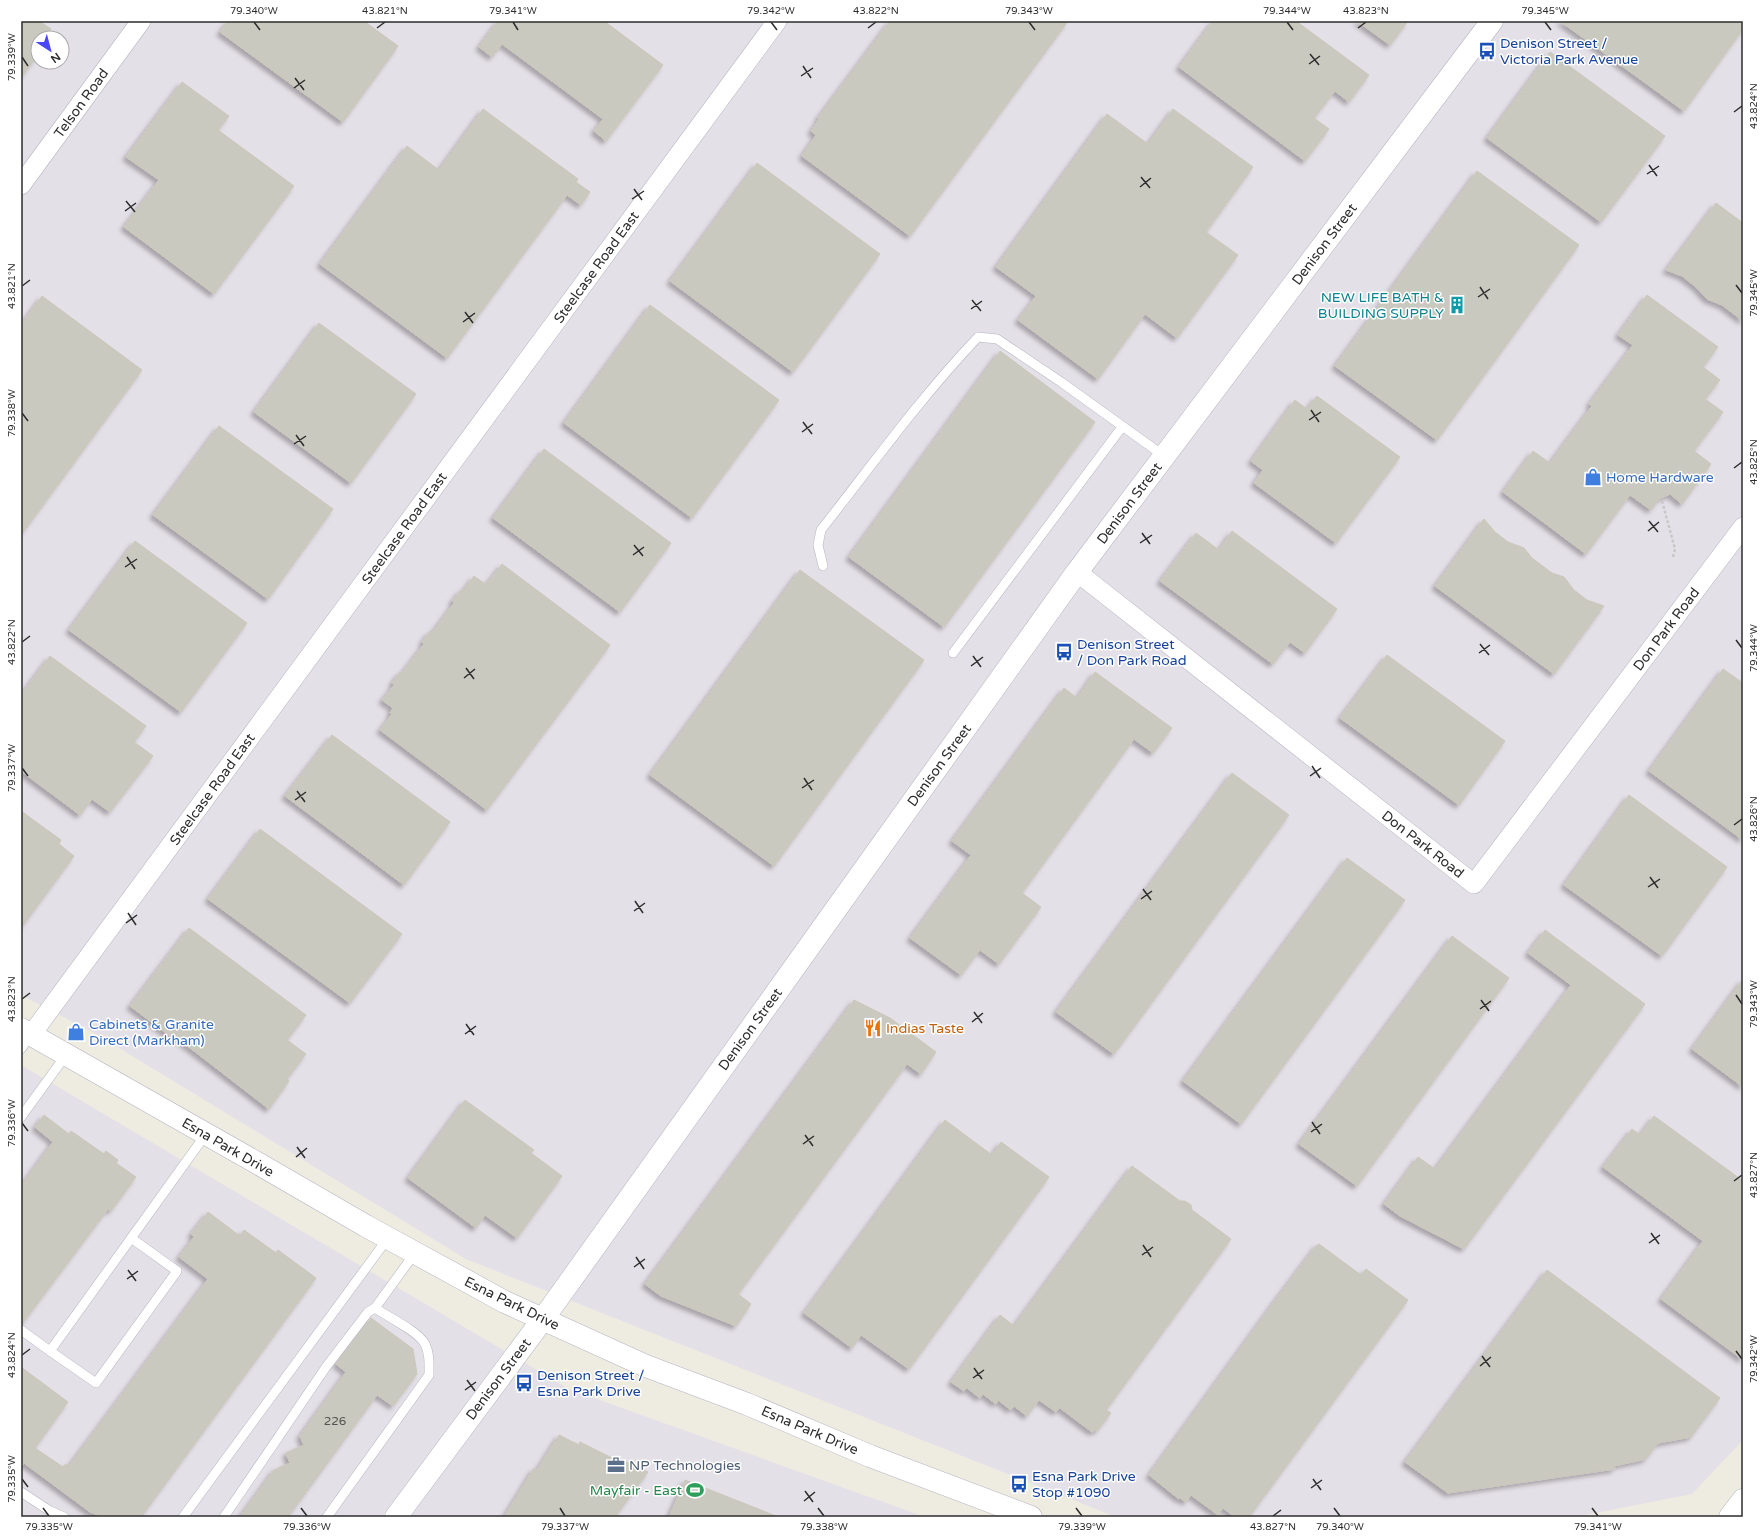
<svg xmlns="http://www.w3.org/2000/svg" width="1764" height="1538" font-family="'Varela Round',sans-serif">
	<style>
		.industrial { fill: #e4e0e7; fill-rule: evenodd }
		.building { fill: #cac9bf; stroke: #cac8ba; filter: url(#shadow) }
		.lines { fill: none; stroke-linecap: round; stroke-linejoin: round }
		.service-casing { stroke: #b4b4c0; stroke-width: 10 }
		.minor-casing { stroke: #b4b4c0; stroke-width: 20 }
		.tertiary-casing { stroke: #b4b4c0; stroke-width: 23 }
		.secondary-casing { stroke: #b4b4c0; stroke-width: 23 }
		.path { stroke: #c8c8c8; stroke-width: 2.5; stroke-dasharray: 3 2; stroke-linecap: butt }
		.service { stroke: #fff; stroke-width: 9 }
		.minor { stroke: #fff; stroke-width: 19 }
		.tertiary { stroke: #fff; stroke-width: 22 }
		.secondary { stroke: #fff; stroke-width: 22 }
		.ticks { fill: none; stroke: #2d2d2d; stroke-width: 1.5 }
		.labels { text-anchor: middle; stroke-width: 3; stroke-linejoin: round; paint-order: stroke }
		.number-label { font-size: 12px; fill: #545452 }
		.transit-label { font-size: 14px; fill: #164399; stroke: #fff; text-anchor: start }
		.street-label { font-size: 14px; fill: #2d2d2d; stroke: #fff }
		.culture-label { font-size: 14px; fill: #0d838f; stroke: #fff; text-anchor: end }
		.shop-label { font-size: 14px; fill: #366cbe; stroke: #fff; text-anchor: start }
		.food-label { font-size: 14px; fill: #c56008; stroke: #fff; text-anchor: start }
		.service-label { font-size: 14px; fill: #4e5e75; stroke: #fff; text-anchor: start }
		.leisure-label { font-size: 14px; fill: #27864d; stroke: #fff; text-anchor: end }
		.neatline { fill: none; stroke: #2d2d2d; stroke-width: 1.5 }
		.ticks-label { font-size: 10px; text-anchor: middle; fill: #2d2d2d }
	</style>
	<defs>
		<filter id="shadow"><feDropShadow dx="-3.5" dy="3.5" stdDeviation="2" flood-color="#0004"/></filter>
	</defs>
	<rect width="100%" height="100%" fill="#eeebe1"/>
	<g class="industrial">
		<path d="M21,21H1743V1440L1692,1494L1575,1517H1116L466,1259L96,1034L21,995ZM38,38H62V62H38Z"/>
		<polygon points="21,1065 569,1389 925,1517 21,1517"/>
	</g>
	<g class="building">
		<polygon points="21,21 39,21 51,29 44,38 38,38 38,55 21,78"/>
		<polygon points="228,21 364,21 398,46 343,122 220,32"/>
		<polygon points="498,21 604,21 663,65 606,141 594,131 603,119 502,44 492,57 479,47"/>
		<polygon points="890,21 1068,21 910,236 802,156 816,135 811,131 819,119 818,118"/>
		<polygon points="1213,21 1296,21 1369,75 1349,102 1335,91 1314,118 1329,129 1305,161 1179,67"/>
		<polygon points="1357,21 1408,21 1390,45"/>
		<polygon points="1560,21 1743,21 1743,29 1684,111"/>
		<polygon points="1550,52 1665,136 1601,222 1487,138"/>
		<polygon points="182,82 229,116 218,130 294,186 214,294 124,227 159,180 126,157"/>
		<polygon points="483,109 578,179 576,182 590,192 581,205 567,195 447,358 320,264 407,146 439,170"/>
		<polygon points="1173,109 1253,167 1206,232 1238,255 1177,338 1145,314 1098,379 1018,320 1036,296 996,267 1107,114 1148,144"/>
		<polygon points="757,163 880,254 793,372 670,281"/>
		<polygon points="1477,171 1579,245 1437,440 1335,366"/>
		<polygon points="1716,203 1743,223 1743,321 1722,305 1707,299 1696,287 1682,276 1666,270"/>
		<polygon points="1647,295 1718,347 1703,367 1720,380 1705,399 1723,412 1694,451 1711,464 1682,504 1670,494 1659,499 1651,510 1630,495 1586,554 1503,492 1533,451 1550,463 1592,406 1589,404 1633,345 1618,335"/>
		<polygon points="42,296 142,370 21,535 21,325"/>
		<polygon points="650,305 779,400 692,518 564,423"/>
		<polygon points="319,323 416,394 351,483 254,412"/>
		<polygon points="1000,351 1095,422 944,627 849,557"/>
		<polygon points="1317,396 1400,457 1336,543 1254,483 1263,470 1251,461 1295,400 1307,409"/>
		<polygon points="219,426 333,509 268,599 153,515"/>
		<polygon points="544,449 671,543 620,612 493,518"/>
		<polygon points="1484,519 1495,532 1508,542 1524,548 1532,558 1552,573 1564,577 1574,590 1587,600 1604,606 1554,674 1435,586"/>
		<polygon points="1232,531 1337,609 1305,653 1290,642 1273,664 1160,581 1196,533 1219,550"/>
		<polygon points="135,541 247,623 181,712 69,630"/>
		<polygon points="502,564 610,645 487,810 380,730 392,714 390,713 393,708 382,700 394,685 392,683 400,672 402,673 424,644 422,642 430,631 432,633 454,603 452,601 461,590 463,591 474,576 485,584 488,580 489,581"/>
		<polygon points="800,570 924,660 774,866 650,775"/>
		<polygon points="1387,655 1505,741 1459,805 1340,718"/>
		<polygon points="50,656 146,726 134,742 153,756 110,812 92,799 80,815 21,771 21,695"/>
		<polygon points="1723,669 1743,683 1743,840 1649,771"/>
		<polygon points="1095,672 1172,728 1153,753 1134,739 1022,893 1041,907 999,964 980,950 961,975 910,938 971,855 952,841 1064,688 1077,698"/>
		<polygon points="332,735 450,822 404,885 285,796"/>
		<polygon points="1232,773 1289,815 1114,1054 1056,1012"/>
		<polygon points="1629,795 1727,867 1662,956 1564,885"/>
		<polygon points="21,811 61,840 59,844 74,856 21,928"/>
		<polygon points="260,829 402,934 350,1003 208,899"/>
		<polygon points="1347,858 1405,900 1241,1124 1183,1081"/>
		<polygon points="189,928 306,1015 287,1040 306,1054 287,1079 289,1081 269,1109 172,1034 170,1036 130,1006"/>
		<polygon points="1545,930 1645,1004 1464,1249 1400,1216 1384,1204 1418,1157 1435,1169 1571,985 1528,953"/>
		<polygon points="1452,936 1509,978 1357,1186 1299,1144"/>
		<polygon points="1743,979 1743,1087 1692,1049"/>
		<polygon points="854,1000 890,1018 936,1052 921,1074 907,1064 738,1294 751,1304 736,1326 661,1296 645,1284"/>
		<polygon points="465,1100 534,1150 531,1153 562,1176 517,1238 485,1215 476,1228 408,1178"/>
		<polygon points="44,1115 69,1134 71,1131 104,1154 106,1151 118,1160 116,1163 136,1177 111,1211 108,1209 22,1324 21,1324 21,1186 53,1142 35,1127"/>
		<polygon points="1654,1116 1743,1181 1743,1360 1661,1299 1703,1241 1603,1167 1632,1129 1640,1135"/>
		<polygon points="945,1120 992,1155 1001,1142 1049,1177 909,1369 861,1335 852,1348 804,1313"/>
		<polygon points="1132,1166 1180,1201 1185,1201 1191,1205 1192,1210 1231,1239 1106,1410 1111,1413 1097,1431 1095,1430 1092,1432 1060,1408 1056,1412 1039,1400 1027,1416 1014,1406 1011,1410 998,1400 996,1404 983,1394 980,1398 967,1388 964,1391 951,1382 1000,1315 1014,1326"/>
		<polygon points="208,1212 240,1236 244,1230 276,1253 278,1250 316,1278 141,1517 103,1517 90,1512 24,1463 21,1467 21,1367 68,1402 35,1448 63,1467 66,1464 69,1466 208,1279 179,1257 194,1237 191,1234"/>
		<polygon points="1319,1244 1361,1275 1366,1269 1408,1300 1249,1517 1235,1517 1223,1508 1218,1515 1191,1495 1186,1502 1180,1498 1179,1499 1149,1475 1272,1305 1316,1246"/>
		<polygon points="1547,1270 1720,1398 1691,1437 1658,1443 1646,1459 1614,1466 1615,1469 1448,1493 1405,1462"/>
		<polygon points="371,1318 413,1349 417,1374 393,1406 377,1395 288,1517 240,1517 274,1470 290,1463 286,1453 304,1445 300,1436 346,1372 336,1364"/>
		<polygon points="559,1435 579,1445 580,1442 612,1458 613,1456 648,1472 615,1517 504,1517 534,1468 537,1470"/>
		<polygon points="685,1480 776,1516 776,1517 669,1517"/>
	</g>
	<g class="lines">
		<g class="service-casing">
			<g id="service">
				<path d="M823,566L818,545L821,530C872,465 921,397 978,337L997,339L1061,382L1164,456"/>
				<polyline points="953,653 1122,427"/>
				<polyline points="21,1049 31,1035"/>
				<polyline points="21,1117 66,1055"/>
				<polyline points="21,1330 50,1351 206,1134"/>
				<polyline points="50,1351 96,1383 177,1271 131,1238"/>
				<polyline points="21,1492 50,1511 64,1517"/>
				<polyline points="183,1517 388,1238"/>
				<polyline points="224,1517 326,1367 368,1312 375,1308"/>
				<path d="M327,1517L429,1375C429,1364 430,1354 425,1344C418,1331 388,1317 375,1308L415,1253"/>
			</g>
		</g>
		<g class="minor-casing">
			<g id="minor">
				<polyline points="21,185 141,21"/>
				<polyline points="1077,572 1474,884 1743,527"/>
				<polyline points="31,1035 777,21"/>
			</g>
		</g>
		<g class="tertiary-casing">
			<g id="tertiary">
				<polyline points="21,1029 259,1164 366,1226 505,1302 646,1366 747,1404 870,1456 1031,1517"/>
				<polyline points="396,1517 543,1319 1077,572 1492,21"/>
			</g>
		</g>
		<g class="secondary-casing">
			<polyline id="secondary" points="1730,1517 1743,1500"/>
		</g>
		<polyline class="path" points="1662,501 1675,549 1673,557"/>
		<use href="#service" class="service"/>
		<use href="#minor" class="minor"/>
		<use href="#tertiary" class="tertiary"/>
		<use href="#secondary" class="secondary"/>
	</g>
	<path class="ticks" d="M254,22L260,30M513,22L518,30M771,22L777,30M1029,22L1035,30M1287,22L1293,30M1545,22L1551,30M377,28L385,22M868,28L876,22M1358,28L1366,22M1310,54L1319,65M22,57L28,66M1309,64L1320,56M803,66L811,78M801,76L813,68M295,78L304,90M294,88L305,80M1734,112L1742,106M1649,165L1657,176M1647,174L1659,166M1141,177L1150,188M1140,187L1151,178M634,189L642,200M632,199L644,191M126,201L135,212M125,211L136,203M1736,285L1742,293M22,286L30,280M1480,287L1488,299M1478,297L1490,289M972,300L981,311M971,309L982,301M465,312L473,323M463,322L475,313M1311,410L1319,422M22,413L28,421M1309,420L1321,412M803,422L812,434M802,432L813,424M296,435L304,446M294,444L306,436M1734,468L1742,462M1649,521L1658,532M1648,531L1659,522M1142,533L1150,544M1140,543L1152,535M634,545L643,556M633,555L644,547M127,557L135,569M125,567L137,559M1736,640L1742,648M22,642L30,636M1480,644L1489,655M1479,653L1490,645M973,656L981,667M971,666L983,657M466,668L474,679M464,678L475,669M1312,766L1320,778M22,768L28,776M1310,776L1321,768M804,778L812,790M802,788L814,780M297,791L305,802M295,800L306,792M1734,825L1742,819M1650,877L1658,888M1648,887L1660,879M1143,889L1151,900M1141,899L1152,891M635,901L643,913M634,911L645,903M128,913L136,925M126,923L137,915M1736,995L1742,1004M22,999L30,993M1481,1000L1489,1011M1480,1009L1491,1001M974,1012L982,1023M972,1022L983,1013M466,1024L474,1035M465,1034L476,1026M1312,1122L1320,1134M22,1123L28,1131M1311,1132L1322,1124M805,1135L813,1146M803,1144L814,1136M297,1147L305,1158M296,1157L307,1148M1734,1181L1742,1175M1651,1233L1659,1244M1649,1243L1660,1235M1143,1245L1151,1257M1142,1255L1153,1247M636,1257L644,1269M634,1267L645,1259M128,1270L136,1281M127,1279L138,1271M1736,1351L1742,1359M22,1355L30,1349M1482,1356L1490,1367M1480,1366L1491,1357M974,1368L982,1379M973,1378L984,1370M467,1380L475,1391M465,1390L476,1382M22,1479L28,1487M1313,1479L1321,1490M1311,1488L1322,1480M805,1491L813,1502M804,1501L815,1492M43,1508L49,1516M301,1508L307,1516M560,1508L565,1516M818,1508L824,1516M1076,1508L1082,1516M1334,1508L1340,1516M1592,1508L1598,1516M1273,1516L1281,1510"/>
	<defs>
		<g id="bus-bare" transform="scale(1.38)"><path d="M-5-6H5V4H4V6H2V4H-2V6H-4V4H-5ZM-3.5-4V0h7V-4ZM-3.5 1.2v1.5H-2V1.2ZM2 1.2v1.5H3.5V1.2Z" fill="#1a4fb4" stroke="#fff" stroke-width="2.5" paint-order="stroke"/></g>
		<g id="building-bare" transform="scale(1.38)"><path d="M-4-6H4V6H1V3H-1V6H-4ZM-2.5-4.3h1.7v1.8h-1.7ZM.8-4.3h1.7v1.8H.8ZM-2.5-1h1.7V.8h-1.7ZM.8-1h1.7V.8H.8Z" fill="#0f9aa8" stroke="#fff" stroke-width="2.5" paint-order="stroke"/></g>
		<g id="shop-bare" transform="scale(1.38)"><path d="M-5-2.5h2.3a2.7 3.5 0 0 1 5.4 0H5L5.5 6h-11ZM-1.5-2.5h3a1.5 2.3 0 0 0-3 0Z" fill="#3f7fe0" stroke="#fff" stroke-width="2.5" paint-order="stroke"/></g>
		<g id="restaurant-bare" transform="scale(1.38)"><path d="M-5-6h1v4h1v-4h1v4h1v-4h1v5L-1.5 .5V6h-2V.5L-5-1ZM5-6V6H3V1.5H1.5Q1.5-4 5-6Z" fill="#e8710a" stroke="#fff" stroke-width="2.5" paint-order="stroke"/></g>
		<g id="office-bare" transform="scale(1.38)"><path d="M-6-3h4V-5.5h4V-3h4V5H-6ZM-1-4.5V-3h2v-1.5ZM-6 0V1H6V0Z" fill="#5c6f8a" stroke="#fff" stroke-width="2.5" paint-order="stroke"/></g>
		<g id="stadium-bare" transform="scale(1.38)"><path d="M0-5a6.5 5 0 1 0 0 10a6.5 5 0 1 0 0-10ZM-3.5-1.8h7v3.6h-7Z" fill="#2e9e5b" stroke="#fff" stroke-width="2.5" paint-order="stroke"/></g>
	</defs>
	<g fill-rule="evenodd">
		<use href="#bus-bare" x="1487" y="51"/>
		<use href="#building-bare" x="1457" y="305"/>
		<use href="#shop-bare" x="1593" y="477"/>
		<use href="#bus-bare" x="1064" y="652"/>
		<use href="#restaurant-bare" x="873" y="1028"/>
		<use href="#shop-bare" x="76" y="1032"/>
		<use href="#bus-bare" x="524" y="1383"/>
		<use href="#office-bare" x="616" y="1465"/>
		<use href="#bus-bare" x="1019" y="1484"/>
		<use href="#stadium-bare" x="695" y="1490"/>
	</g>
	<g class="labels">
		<g class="number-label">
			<text x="335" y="1425">226</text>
		</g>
		<g class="transit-label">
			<text x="1500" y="48">Denison Street /<tspan x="1500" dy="16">Victoria Park Avenue</tspan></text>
			<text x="1077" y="649">Denison Street<tspan x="1077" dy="16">/ Don Park Road</tspan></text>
			<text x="537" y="1380">Denison Street /<tspan x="537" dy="16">Esna Park Drive</tspan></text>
			<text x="1032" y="1481">Esna Park Drive<tspan x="1032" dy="16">Stop #1090</tspan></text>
		</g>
		<g class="street-label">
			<text transform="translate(81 103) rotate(-54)" y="5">Telson Road</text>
			<text transform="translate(1324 244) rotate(-53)" y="5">Denison Street</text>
			<text transform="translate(596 267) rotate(-54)" y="5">Steelcase Road East</text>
			<text transform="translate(1129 503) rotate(-53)" y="5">Denison Street</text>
			<text transform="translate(404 528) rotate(-54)" y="5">Steelcase Road East</text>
			<text transform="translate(1666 629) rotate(-53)" y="5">Don Park Road</text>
			<text transform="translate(939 765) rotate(-54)" y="5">Denison Street</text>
			<text transform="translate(212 789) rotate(-54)" y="5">Steelcase Road East</text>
			<text transform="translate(1423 844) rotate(38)" y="5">Don Park Road</text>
			<text transform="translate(750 1029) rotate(-54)" y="5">Denison Street</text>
			<text transform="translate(228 1147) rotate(30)" y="5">Esna Park Drive</text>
			<text transform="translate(512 1303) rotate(26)" y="5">Esna Park Drive</text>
			<text transform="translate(498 1379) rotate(-53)" y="5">Denison Street</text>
			<text transform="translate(810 1430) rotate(23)" y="5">Esna Park Drive</text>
		</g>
		<g class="culture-label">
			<text x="1444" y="302">NEW LIFE BATH &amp;<tspan x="1444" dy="16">BUILDING SUPPLY</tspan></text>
		</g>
		<g class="shop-label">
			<text x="1606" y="482">Home Hardware</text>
			<text x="89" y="1029">Cabinets &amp; Granite<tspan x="89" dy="16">Direct (Markham)</tspan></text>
		</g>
		<g class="food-label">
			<text x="886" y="1033">Indias Taste</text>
		</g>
		<g class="service-label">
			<text x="629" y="1470">NP Technologies</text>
		</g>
		<g class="leisure-label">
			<text x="682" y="1495">Mayfair - East</text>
		</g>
	</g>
	<rect width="1764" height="1538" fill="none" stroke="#ffffff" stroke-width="44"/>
	<g transform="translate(50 50) rotate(144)"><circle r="19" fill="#ffffff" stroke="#ababab"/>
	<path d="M0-3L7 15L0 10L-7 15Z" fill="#4b46f6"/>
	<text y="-6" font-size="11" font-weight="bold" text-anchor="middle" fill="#2d2d2d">N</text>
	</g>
	<rect x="22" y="22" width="1720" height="1494" class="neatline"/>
	<g class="ticks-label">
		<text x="254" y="14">79.340°W</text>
		<text x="385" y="14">43.821°N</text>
		<text x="513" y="14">79.341°W</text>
		<text x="771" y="14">79.342°W</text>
		<text x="876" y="14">43.822°N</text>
		<text x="1029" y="14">79.343°W</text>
		<text x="1287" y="14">79.344°W</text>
		<text x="1366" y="14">43.823°N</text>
		<text x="1545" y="14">79.345°W</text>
		<text transform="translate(11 57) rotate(-90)" y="4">79.339°W</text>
		<text transform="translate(1753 106) rotate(-90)" y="4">43.824°N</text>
		<text transform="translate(11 286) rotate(-90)" y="4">43.821°N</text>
		<text transform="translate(1753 293) rotate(-90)" y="4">79.345°W</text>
		<text transform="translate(11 413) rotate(-90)" y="4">79.338°W</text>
		<text transform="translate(1753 462) rotate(-90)" y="4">43.825°N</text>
		<text transform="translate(11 642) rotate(-90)" y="4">43.822°N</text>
		<text transform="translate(1753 648) rotate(-90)" y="4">79.344°W</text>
		<text transform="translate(11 768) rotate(-90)" y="4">79.337°W</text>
		<text transform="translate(1753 819) rotate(-90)" y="4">43.826°N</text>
		<text transform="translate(11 999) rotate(-90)" y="4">43.823°N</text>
		<text transform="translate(1753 1004) rotate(-90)" y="4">79.343°W</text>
		<text transform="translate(11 1123) rotate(-90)" y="4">79.336°W</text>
		<text transform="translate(1753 1175) rotate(-90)" y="4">43.827°N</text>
		<text transform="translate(11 1355) rotate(-90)" y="4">43.824°N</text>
		<text transform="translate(1753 1359) rotate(-90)" y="4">79.342°W</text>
		<text transform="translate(11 1479) rotate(-90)" y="4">79.335°W</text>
		<text x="49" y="1530">79.335°W</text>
		<text x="307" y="1530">79.336°W</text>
		<text x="565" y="1530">79.337°W</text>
		<text x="824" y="1530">79.338°W</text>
		<text x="1082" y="1530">79.339°W</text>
		<text x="1273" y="1530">43.827°N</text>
		<text x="1340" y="1530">79.340°W</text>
		<text x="1598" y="1530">79.341°W</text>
	</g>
</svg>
